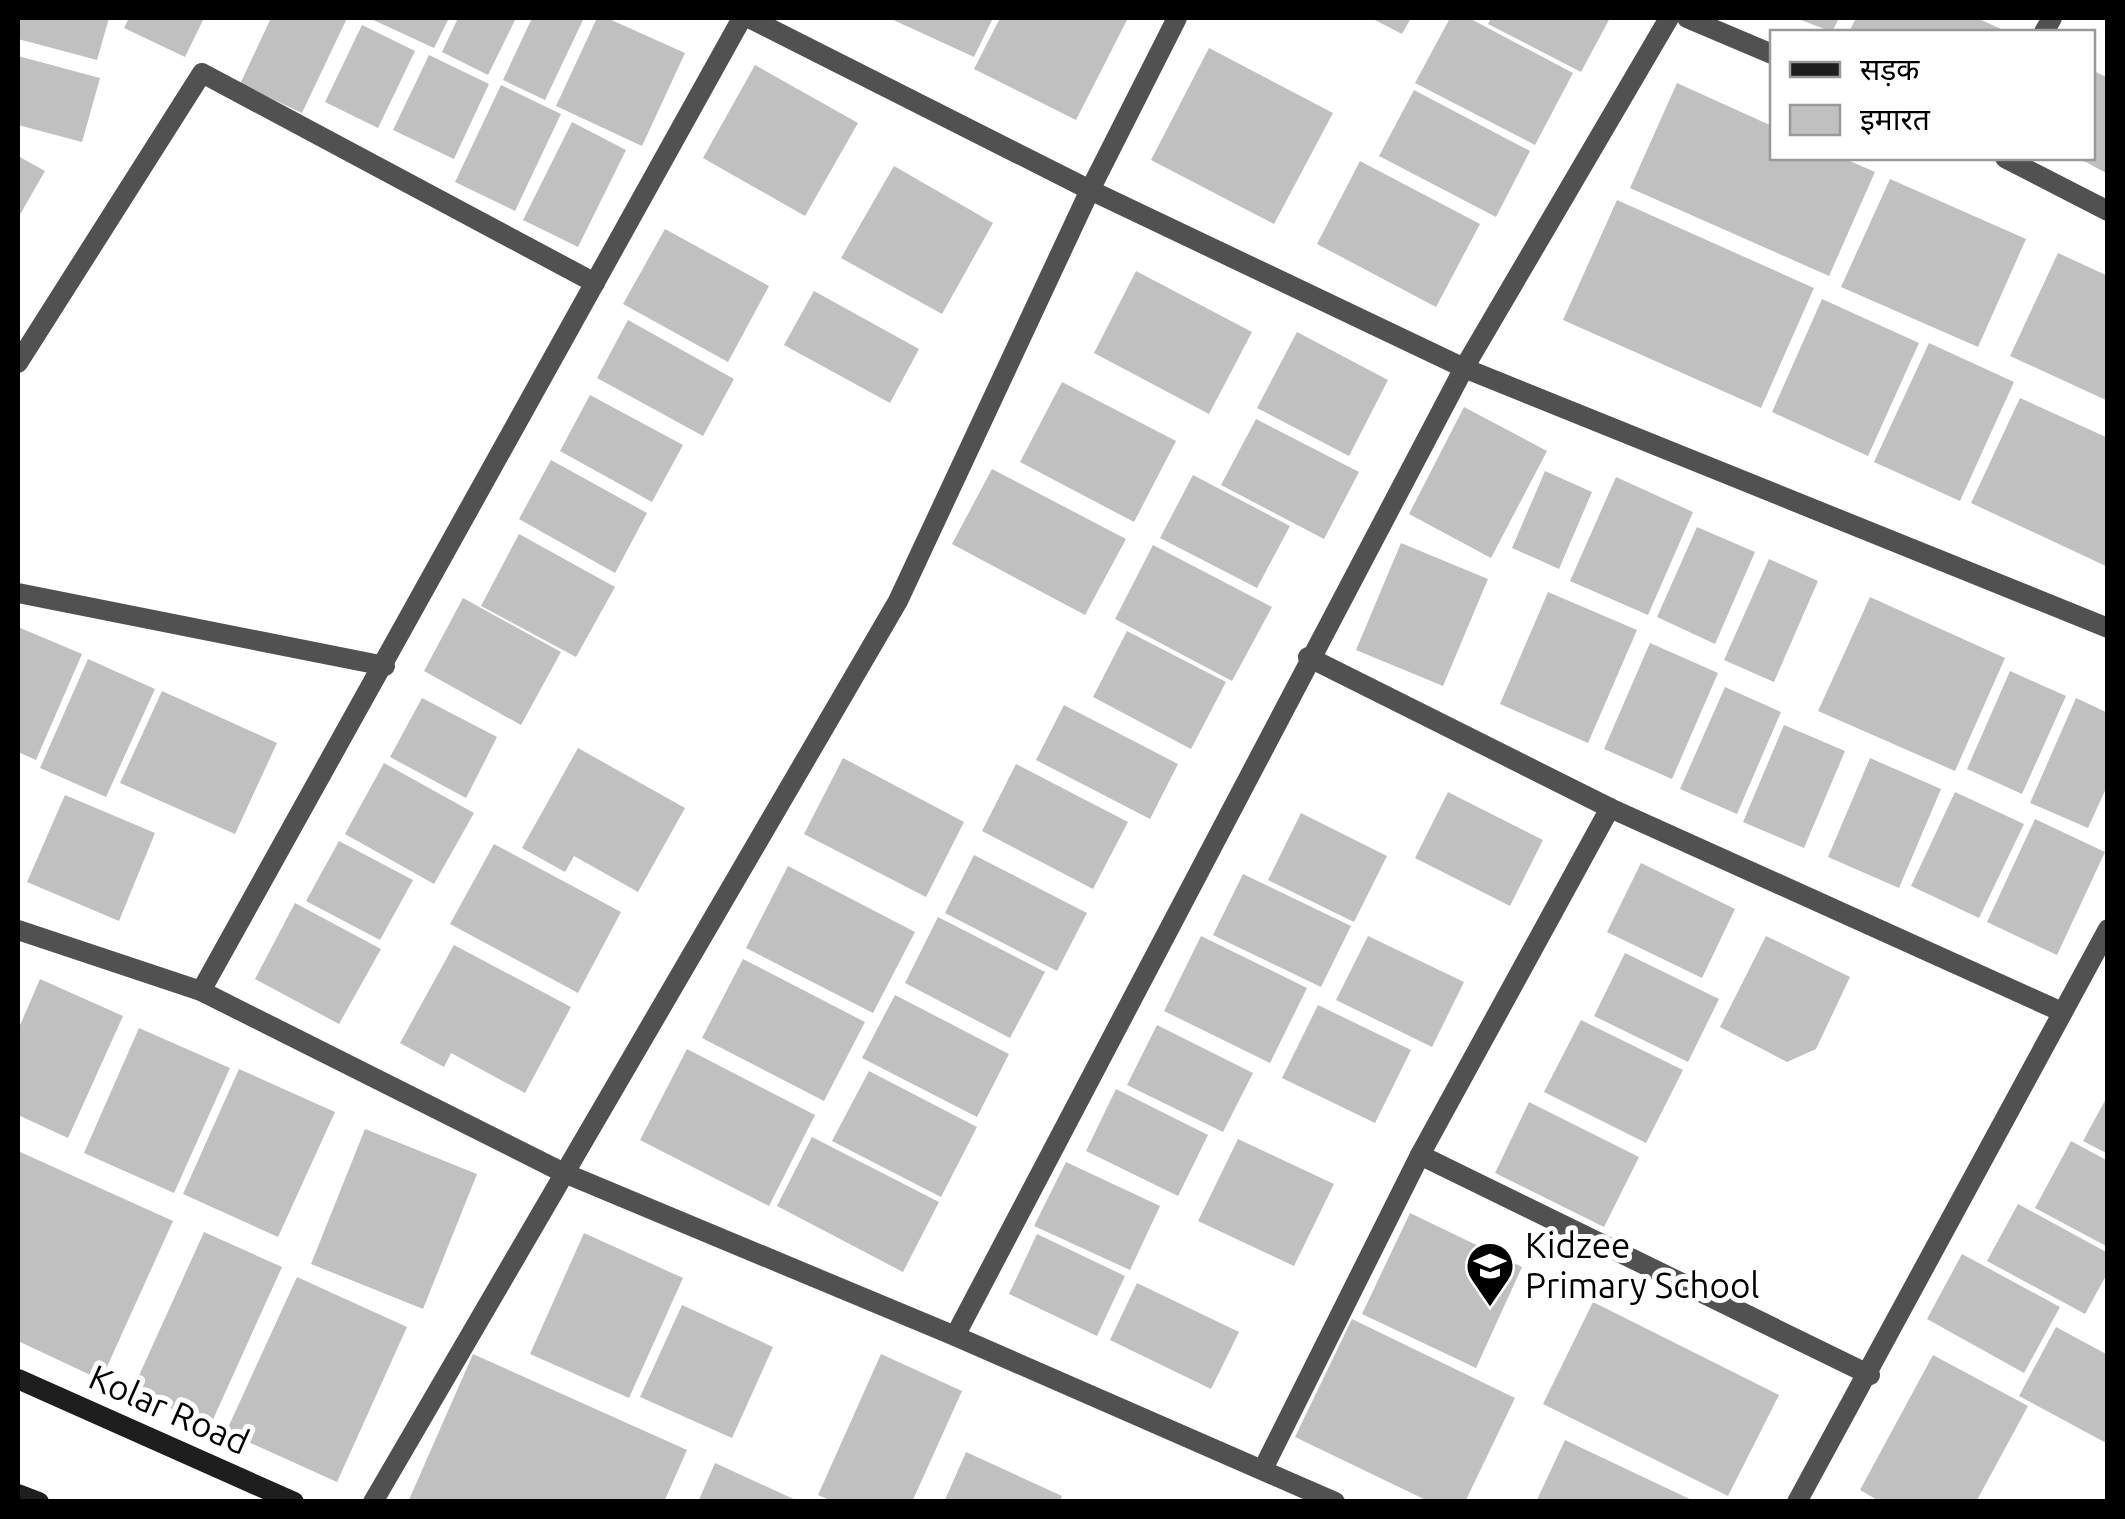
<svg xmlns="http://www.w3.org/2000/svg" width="2125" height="1519" font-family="Ubuntu,'Noto Sans Devanagari',sans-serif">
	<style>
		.building { fill: #c0c0c0 }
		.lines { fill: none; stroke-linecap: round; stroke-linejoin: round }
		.minor { stroke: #515151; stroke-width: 20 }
		.secondary { stroke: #1e1e1e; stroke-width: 20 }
		.labels { text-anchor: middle; stroke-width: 10; stroke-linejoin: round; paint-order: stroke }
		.poi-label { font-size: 35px; fill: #000; stroke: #fff; text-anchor: start }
		.street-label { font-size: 35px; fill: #000; stroke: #fff }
	</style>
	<rect width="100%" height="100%" fill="#fff"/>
	<g class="building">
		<polygon points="18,18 109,18 97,60 18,39"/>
		<polygon points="129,18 204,18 185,57 124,28"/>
		<polygon points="271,18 347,18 302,113 240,84"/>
		<polygon points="369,18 449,18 434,48"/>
		<polygon points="458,18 516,18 488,75 442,52"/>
		<polygon points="532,18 584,18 545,100 503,80"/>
		<polygon points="597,18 607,18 685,53 642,146 556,106"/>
		<polygon points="889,18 993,18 974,57"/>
		<polygon points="1000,18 1128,18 1076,120 974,69"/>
		<polygon points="1371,18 1411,18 1402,34"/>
		<polygon points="1450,18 1469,18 1573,73 1535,145 1415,83"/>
		<polygon points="1491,18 1610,18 1581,72 1488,24"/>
		<polygon points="1796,18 1839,18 1832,32"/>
		<polygon points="1856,18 1977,18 2001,29 1999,32 1849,32"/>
		<polygon points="362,25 415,51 378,128 325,102"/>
		<polygon points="1209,48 1333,113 1274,224 1151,160"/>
		<polygon points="429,55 489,84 454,159 393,130"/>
		<polygon points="18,56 100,78 82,142 18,125"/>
		<polygon points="755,65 858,123 805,216 703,158"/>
		<polygon points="2092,70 2108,78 2108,174 2078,158 2092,158"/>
		<polygon points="1677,83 1772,126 1772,158 1843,158 1875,172 1829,276 1630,188"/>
		<polygon points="501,85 561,114 515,211 455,182"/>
		<polygon points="1414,90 1530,151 1496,217 1379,156"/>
		<polygon points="572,122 626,150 578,247 523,220"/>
		<polygon points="18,156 45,171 18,218"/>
		<polygon points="1360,161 1480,224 1436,307 1317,244"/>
		<polygon points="894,166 993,223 942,314 841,258"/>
		<polygon points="1890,179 2026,239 1978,347 1841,287"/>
		<polygon points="1617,200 1814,288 1761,408 1563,320"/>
		<polygon points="665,229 769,286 728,362 623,304"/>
		<polygon points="2058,253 2108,276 2108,401 2010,356"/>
		<polygon points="1136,271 1252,332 1209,414 1094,353"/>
		<polygon points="814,291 919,349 890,403 784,345"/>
		<polygon points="1822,299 1919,343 1868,456 1772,412"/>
		<polygon points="628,320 734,379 703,436 597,378"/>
		<polygon points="1297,332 1388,380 1349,456 1257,408"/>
		<polygon points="1929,343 2014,382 1960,501 1874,462"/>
		<polygon points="1062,382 1176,441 1134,522 1020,462"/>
		<polygon points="590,395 683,445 652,502 560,451"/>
		<polygon points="2020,398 2108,438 2108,567 1971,503"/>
		<polygon points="1464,407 1547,451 1491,558 1409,514"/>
		<polygon points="1256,419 1359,472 1324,539 1221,485"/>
		<polygon points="551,460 647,513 615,573 519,519"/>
		<polygon points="992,469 1126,539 1085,615 952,544"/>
		<polygon points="1545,471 1592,492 1559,569 1512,548"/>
		<polygon points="1193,475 1290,526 1257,588 1160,538"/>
		<polygon points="1616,477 1693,512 1648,615 1570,581"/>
		<polygon points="1697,527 1755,552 1715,644 1657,617"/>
		<polygon points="519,534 615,587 576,657 481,606"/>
		<polygon points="1401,543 1488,579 1443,686 1356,650"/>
		<polygon points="1153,545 1272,607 1232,681 1115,619"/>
		<polygon points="1769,559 1818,581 1774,682 1724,660"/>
		<polygon points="1548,592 1637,630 1588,743 1500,704"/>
		<polygon points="1870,597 2005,658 1955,771 1818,711"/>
		<polygon points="463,598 561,652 521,725 424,671"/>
		<polygon points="18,627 82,654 36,760 18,752"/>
		<polygon points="1127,631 1226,682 1191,749 1093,697"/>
		<polygon points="1650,643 1718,673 1672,779 1604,749"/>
		<polygon points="88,659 155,689 106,797 40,768"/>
		<polygon points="2010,671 2066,696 2022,794 1967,769"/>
		<polygon points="1725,687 1781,712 1737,814 1680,789"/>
		<polygon points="162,691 277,743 235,834 120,783"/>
		<polygon points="422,698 497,737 466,798 390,757"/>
		<polygon points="2076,698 2108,713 2108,784 2088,828 2030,803"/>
		<polygon points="1064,705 1178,764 1150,819 1036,760"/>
		<polygon points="1784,725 1845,751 1804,848 1743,822"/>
		<polygon points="578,748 685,808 638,892 574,856 565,872 522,848"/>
		<polygon points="843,758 964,822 926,897 804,834"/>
		<polygon points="1870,758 1941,789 1899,888 1828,857"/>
		<polygon points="384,763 474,813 434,884 345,834"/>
		<polygon points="1016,764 1128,822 1093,889 982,831"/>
		<polygon points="1448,792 1543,840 1510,906 1415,858"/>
		<polygon points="1955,792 2024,824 1979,918 1911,886"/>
		<polygon points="65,795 155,833 119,921 27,882"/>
		<polygon points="1301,813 1387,856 1354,922 1268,880"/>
		<polygon points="2035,819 2105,852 2057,955 1987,922"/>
		<polygon points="339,841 413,880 380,940 306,901"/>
		<polygon points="494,844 621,912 578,993 450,924"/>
		<polygon points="974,855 1087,913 1057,971 945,913"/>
		<polygon points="1641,863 1735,909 1702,978 1607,932"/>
		<polygon points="788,866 915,932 873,1013 746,948"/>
		<polygon points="1243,874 1351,926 1321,987 1213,935"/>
		<polygon points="295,903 381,949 339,1024 255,979"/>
		<polygon points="938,917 1045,972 1010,1038 905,983"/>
		<polygon points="1201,936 1307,988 1270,1063 1164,1011"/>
		<polygon points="1368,936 1464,982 1432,1047 1336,1000"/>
		<polygon points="1766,936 1850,977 1816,1049 1787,1062 1720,1027"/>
		<polygon points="454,945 571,1007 525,1093 451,1053 444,1067 400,1043"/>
		<polygon points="1625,953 1719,999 1688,1062 1594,1016"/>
		<polygon points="743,959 865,1022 824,1101 702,1038"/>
		<polygon points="40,979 123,1016 68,1138 18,1115 18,1030"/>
		<polygon points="895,995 1009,1054 977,1117 862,1058"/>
		<polygon points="1318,1005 1411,1050 1375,1123 1282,1078"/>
		<polygon points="1581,1020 1683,1070 1646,1143 1544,1092"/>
		<polygon points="1157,1025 1253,1073 1223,1132 1127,1085"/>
		<polygon points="139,1028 230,1068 174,1193 84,1153"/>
		<polygon points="687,1049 815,1115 769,1206 640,1140"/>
		<polygon points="239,1069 335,1112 278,1237 183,1194"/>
		<polygon points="869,1071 977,1127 941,1197 832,1141"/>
		<polygon points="1116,1089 1208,1135 1178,1196 1086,1151"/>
		<polygon points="2108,1095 2108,1154 2083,1141"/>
		<polygon points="1529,1102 1639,1157 1604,1227 1495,1173"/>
		<polygon points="365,1129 477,1174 423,1309 311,1264"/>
		<polygon points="812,1137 939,1202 903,1272 777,1206"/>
		<polygon points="1238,1139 1334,1184 1294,1266 1198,1221"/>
		<polygon points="2071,1141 2108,1161 2108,1247 2035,1208"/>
		<polygon points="18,1151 173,1221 101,1380 18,1341"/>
		<polygon points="1066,1162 1160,1206 1130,1270 1034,1226"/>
		<polygon points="2018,1204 2108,1253 2108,1272 2085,1314 1987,1261"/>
		<polygon points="1410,1213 1522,1267 1476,1368 1362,1314"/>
		<polygon points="204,1232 282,1267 210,1426 132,1391"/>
		<polygon points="584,1233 683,1278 629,1398 530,1354"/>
		<polygon points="1037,1234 1125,1276 1097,1336 1009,1294"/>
		<polygon points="1962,1254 2060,1307 2024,1373 1927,1319"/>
		<polygon points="297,1277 407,1327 337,1482 226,1432"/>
		<polygon points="1137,1283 1239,1332 1211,1389 1110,1340"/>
		<polygon points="1593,1302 1779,1395 1728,1496 1543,1404"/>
		<polygon points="682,1305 773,1347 732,1438 640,1397"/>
		<polygon points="1352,1319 1515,1398 1465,1502 1430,1502 1295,1437"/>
		<polygon points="2056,1327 2108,1355 2108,1444 2019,1396"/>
		<polygon points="473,1354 687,1450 664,1502 408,1502"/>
		<polygon points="881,1354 962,1391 912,1502 834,1502 818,1495"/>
		<polygon points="1933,1355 2028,1406 1976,1502 1881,1502 1860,1490"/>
		<polygon points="1565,1440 1696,1502 1536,1502"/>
		<polygon points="966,1452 1062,1496 1060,1502 944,1502"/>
		<polygon points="715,1463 800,1502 698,1502"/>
	</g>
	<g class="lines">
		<g class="minor">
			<polyline points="749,18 1090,190 1464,368 2108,628"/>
			<polyline points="1687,18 1772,54"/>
			<polyline points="2044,32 2052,18"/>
			<polyline points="2005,158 2108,211"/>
			<polyline points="18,363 202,73 595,283"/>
			<polyline points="18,593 385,666"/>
			<polyline points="1308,657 1610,808 2062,1012"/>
			<polyline points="18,930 201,991 562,1172 955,1336 1335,1502"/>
			<polyline points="201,991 742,18"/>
			<polyline points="1420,1155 1870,1375"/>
			<polyline points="955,1336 1464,368 1669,18"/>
			<polyline points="1263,1469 1420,1155 1610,808"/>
			<polyline points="373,1502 898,601 1090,190 1177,18"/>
			<polyline points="1797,1502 2108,929"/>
		</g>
		<g class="secondary">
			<polyline points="18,1379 294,1502"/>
			<polyline points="18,1494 39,1502"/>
		</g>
	</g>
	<defs>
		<g id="school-pin" transform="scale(2.5)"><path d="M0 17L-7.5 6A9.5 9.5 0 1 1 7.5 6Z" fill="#000" stroke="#fff"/><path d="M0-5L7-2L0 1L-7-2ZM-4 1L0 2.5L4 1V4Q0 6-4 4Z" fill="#fff"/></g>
	</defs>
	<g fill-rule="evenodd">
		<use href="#school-pin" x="1490" y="1266"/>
	</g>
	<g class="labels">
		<g class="poi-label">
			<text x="1525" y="1258">Kidzee<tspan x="1525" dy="40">Primary School</tspan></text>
		</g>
		<g class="street-label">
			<text transform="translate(169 1410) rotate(24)" y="12">Kolar Road</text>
		</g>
	</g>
	<rect width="2125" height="1519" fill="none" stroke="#000000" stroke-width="40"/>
	<rect x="1770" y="30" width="325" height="130" fill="#ffffff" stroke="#999999" stroke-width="2.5"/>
	<rect x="1790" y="62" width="50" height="15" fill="#1e1e1e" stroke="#999999" stroke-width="2.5"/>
	<text x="1860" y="80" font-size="30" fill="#000000">सड़क</text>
	<rect x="1790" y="105" width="50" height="30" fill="#c0c0c0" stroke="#999999" stroke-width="2.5"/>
	<text x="1860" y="130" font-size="30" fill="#000000">इमारत</text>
</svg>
